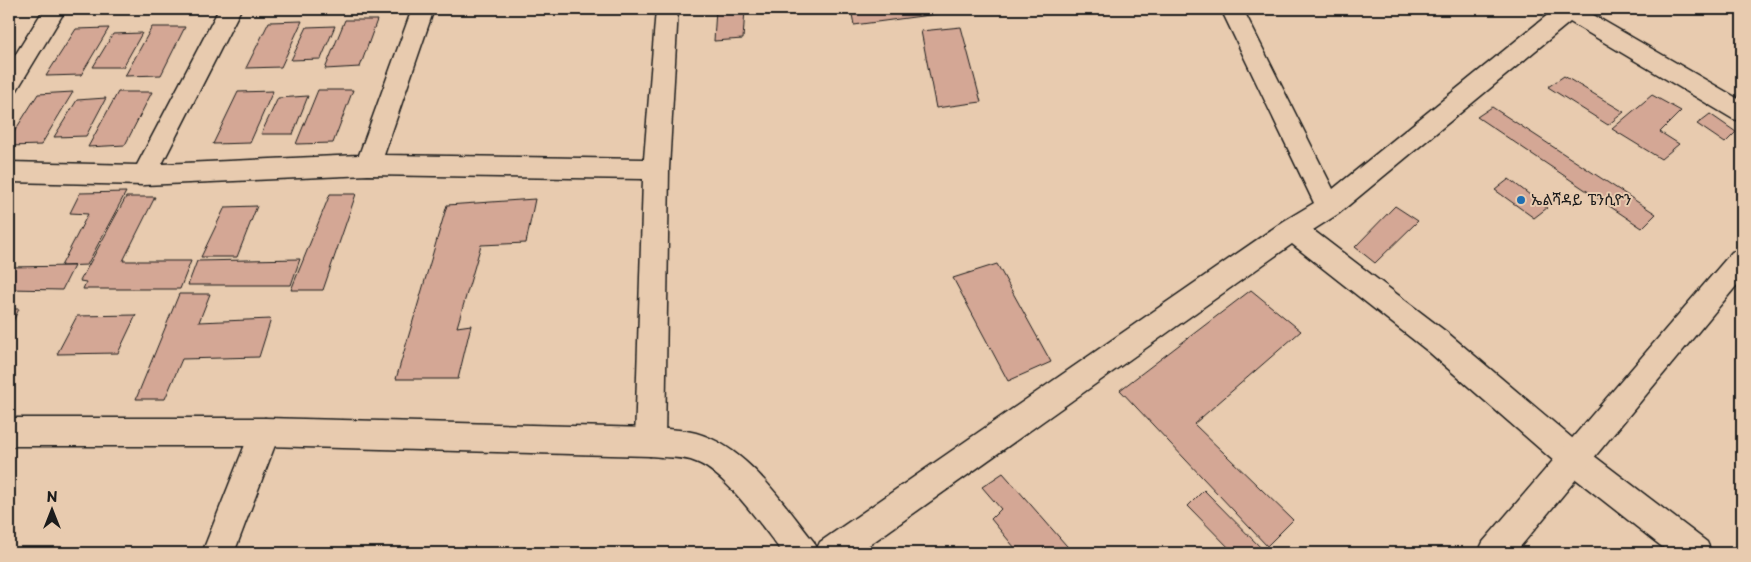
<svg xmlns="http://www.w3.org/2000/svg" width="1751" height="562" font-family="'Playpen Sans','Noto Sans Ethiopic',sans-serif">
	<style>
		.building { fill: #d4a795; stroke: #1c1c1c }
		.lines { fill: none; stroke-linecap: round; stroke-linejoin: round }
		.minor-casing { stroke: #1c1c1c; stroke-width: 3 }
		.tertiary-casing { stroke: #1c1c1c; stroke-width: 3 }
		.minor { fill: #e8cbaf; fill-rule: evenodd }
		.tertiary { fill: #e8cbaf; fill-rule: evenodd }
		.poi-dot { fill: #1f6fb2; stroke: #e8cbaf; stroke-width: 2 }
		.labels { text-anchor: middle; stroke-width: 4; stroke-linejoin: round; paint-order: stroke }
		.poi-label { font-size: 15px; fill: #1c1c1c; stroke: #e8cbaf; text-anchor: start }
	</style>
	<rect width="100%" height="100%" fill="#e8cbaf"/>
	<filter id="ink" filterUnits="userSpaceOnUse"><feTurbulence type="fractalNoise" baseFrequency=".02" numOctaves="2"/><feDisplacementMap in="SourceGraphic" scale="10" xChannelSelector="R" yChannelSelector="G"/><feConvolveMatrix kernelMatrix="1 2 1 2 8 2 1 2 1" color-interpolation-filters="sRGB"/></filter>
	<g filter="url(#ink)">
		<g class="building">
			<polygon points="716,9 745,9 743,39 714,41"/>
			<polygon points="851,9 951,9 952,12 854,25"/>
			<polygon points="345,20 377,20 360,67 325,69"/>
			<polygon points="302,21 281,67 246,68 269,22"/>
			<polygon points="335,26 321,59 291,60 307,27"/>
			<polygon points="152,27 185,27 161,75 125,76"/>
			<polygon points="961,27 981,102 936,108 921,31"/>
			<polygon points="109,28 81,75 46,76 76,29"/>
			<polygon points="142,33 123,67 93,67 113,34"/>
			<polygon points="1564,76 1624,112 1608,125 1548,87"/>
			<polygon points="318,90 353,90 333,143 296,144"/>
			<polygon points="273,91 250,143 213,144 238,92"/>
			<polygon points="73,92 41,145 9,146 9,140 38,94"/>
			<polygon points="118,92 152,92 125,145 88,147"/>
			<polygon points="1652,95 1681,111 1660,132 1679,144 1661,159 1612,129"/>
			<polygon points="308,96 293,134 261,134 278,98"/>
			<polygon points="106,98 86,136 54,137 77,100"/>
			<polygon points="1492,107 1656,214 1642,228 1477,117"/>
			<polygon points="1710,114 1736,132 1725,143 1697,124"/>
			<polygon points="1509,179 1547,208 1534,218 1495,190"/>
			<polygon points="126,192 87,265 61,266 88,214 70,213 80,193"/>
			<polygon points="330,194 356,194 323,290 291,290"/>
			<polygon points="126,197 155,197 123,261 191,261 180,289 83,289 86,282 80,281"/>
			<polygon points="535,199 526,243 481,245 457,327 471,325 458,379 396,379 447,205"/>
			<polygon points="257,206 237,257 201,257 225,207"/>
			<polygon points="1395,206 1418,221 1375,263 1355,247"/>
			<polygon points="300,259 291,285 188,285 197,261"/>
			<polygon points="997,264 1051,362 1008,381 953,278"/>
			<polygon points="74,266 62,290 9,289 9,267"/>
			<polygon points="1251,290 1301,331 1194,424 1293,520 1267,546 1120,390"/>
			<polygon points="179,294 210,294 199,322 271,319 259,357 182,359 165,399 136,399"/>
			<polygon points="9,309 19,309 9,329"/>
			<polygon points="136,315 118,353 57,354 77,316"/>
			<polygon points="1003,473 1073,553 1019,553 991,519 1001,509 982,487"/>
			<polygon points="1204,490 1266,553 1234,553 1188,506"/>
		</g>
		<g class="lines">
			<g class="minor-casing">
				<g id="minor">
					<polygon points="44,9 66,9 17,90 9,93 9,65"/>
					<polygon points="219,9 241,9 162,164 359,155 412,9 434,9 384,155 644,159 656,9 678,9 669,169 665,442 661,452 650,456 639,452 635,442 643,179 368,175 144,185 9,182 9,162 137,165"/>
					<polygon points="1221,9 1243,9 1333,189 1555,9 1583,9 1742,101 1742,121 1733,119 1570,22 1338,214 1313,230 1449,334 1585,449 1707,542 1712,553 1670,553 1563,469 1429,352 1292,244 858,553 815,553 820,542 1284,221 1314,203"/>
					<polygon points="265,418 276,422 280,432 234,553 202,553 254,422"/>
				</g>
			</g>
			<g class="tertiary-casing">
				<g id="tertiary">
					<polygon points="1742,249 1742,279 1515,553 1478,553 1483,542 1732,252"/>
					<path d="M9,418H265L650,428C665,429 681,429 696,433C748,448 782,502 814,542L819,553H783C763,528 726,473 696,462C682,456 665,458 650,456L265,446H9Z"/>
				</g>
			</g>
			<use href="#minor" class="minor"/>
			<use href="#tertiary" class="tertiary"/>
		</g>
	</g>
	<circle class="poi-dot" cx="1521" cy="200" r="5"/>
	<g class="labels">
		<g class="poi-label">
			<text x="1531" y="205">ኤልሻዳይ ፔንሲዮን</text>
		</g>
	</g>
	<rect width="1751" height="562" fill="none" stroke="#e8cbaf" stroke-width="30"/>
	<rect x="15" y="15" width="1721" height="532" fill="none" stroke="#1c1c1c" stroke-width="2" filter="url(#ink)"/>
	<g transform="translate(52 510)" stroke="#e8cbaf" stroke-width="4" paint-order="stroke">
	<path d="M0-4L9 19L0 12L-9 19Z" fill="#1c1c1c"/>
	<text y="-8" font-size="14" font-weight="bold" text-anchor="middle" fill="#1c1c1c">N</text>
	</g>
</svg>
